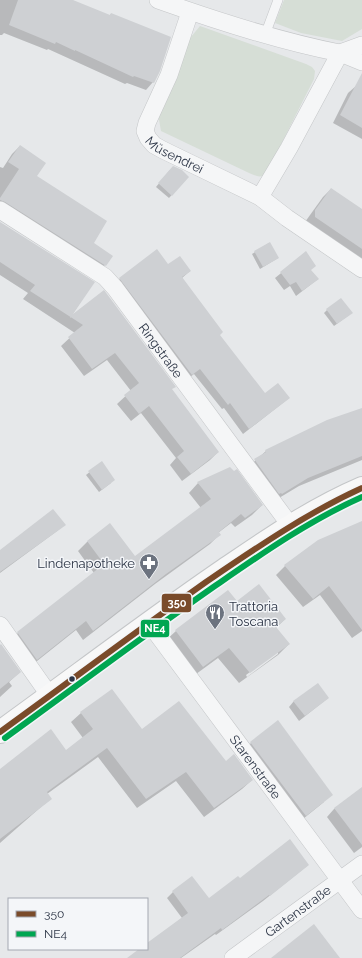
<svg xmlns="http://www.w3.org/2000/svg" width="362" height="958" font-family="Raleway,sans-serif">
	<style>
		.green { fill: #d6ded6 }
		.shadow { fill: #0003; fill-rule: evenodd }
		.building { fill: #ced0d3 }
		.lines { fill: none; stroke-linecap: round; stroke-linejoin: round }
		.lane-casing { stroke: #c4c6c8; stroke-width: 10 }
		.street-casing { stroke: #c4c6c8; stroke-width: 18 }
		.secondary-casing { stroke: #c4c6c8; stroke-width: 24 }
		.lane { stroke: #f5f6f7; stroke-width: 9 }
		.street { stroke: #f5f6f7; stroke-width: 17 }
		.secondary { stroke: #f8f8f8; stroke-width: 22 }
		.bus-1-casing { stroke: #f4f6f9; stroke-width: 9 }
		.bus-2-casing { stroke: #f4f6f9; stroke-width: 9 }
		.bus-1 { stroke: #7a4b2a; stroke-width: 6 }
		.bus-2 { stroke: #00a651; stroke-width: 6 }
		.bus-dot { fill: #2b3445; stroke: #f4f6f9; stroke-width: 1.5 }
		.labels { text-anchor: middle; stroke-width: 3; stroke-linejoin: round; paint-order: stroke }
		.street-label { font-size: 13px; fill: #2b3445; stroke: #f4f6f9 }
		.poi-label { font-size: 13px; fill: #2b3445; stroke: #f4f6f9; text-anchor: end }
		.line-badge { stroke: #f4f6f9; stroke-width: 1.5 }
		.badge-label { font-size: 11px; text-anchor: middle; font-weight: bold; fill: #fff }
	</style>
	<rect width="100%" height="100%" fill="#e6e8ea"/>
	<g class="green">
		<polygon points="284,0 362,0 362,29 342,41 301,33 275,23"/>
		<path d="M200,26L306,64L312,67L315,71L314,79L266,174C260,179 255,175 249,173L161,131L158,114L186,43Z"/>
	</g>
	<g class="shadow">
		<polygon points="0,0 71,0 109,16 111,14 153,82 146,90 127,83 125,84 48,49 47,50 4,33 2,35 0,35"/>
		<polygon points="356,86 362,89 362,139 333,123 348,93"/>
		<polygon points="20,146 36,176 93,244 105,265 97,273 0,211 0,167 3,168 12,154"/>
		<polygon points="170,170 188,177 169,198 156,187"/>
		<polygon points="331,189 362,210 362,263 305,222 323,197"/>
		<polygon points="0,223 93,283 70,318 103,292 171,390 218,452 210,460 182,481 170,465 176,458 141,413 131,421 117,404 131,391 107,360 84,376 61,346 75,333 23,299 28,293 0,275"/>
		<polygon points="269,243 278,258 260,269 252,254"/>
		<polygon points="306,253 310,270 318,279 296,296 290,286 284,290 275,278"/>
		<polygon points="168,266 190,271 182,278 219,335 264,394 289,398 243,434 224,408 222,409 194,374 186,380 114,284 120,279"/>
		<polygon points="327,310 349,315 334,326 324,313"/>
		<polygon points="362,409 362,460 299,486 274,501 247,468 266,451"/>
		<polygon points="102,462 111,483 99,492 86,475"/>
		<polygon points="198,483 262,505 252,515 235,527 231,523 218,533 219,535 210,544 155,584 83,640 76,630 27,669 8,642 18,633 94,573 78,551 87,542 109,525 135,557 201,508 189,493"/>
		<polygon points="362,522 362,631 352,638 320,595 303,607 276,575 285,566"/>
		<polygon points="64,525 57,531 0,573 0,551"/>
		<path d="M236,602L285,619L276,628L289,644L278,655L239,683L218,658L192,677L165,641L176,631ZM278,651V654L247,677L246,675Z"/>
		<polygon points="0,647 20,672 9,682 12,686 0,697"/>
		<polygon points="112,691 142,731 225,763 252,780 242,789 204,817 176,781 137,808 98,757 47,794 50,799 0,843 0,770 66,751 83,738 71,722 81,713"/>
		<polygon points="328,698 299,721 289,707 294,701"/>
		<polygon points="278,722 324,802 298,823 243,751 251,743"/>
		<polygon points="362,788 362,847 354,853 327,817 334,809"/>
		<polygon points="308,865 263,901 216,935 215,934 181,958 129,958 141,949 147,949 147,945 182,918 167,898 173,892 209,900 240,879"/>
	</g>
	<g class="building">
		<polygon points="18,0 73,0 110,15 111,13 171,37 160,71 154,83 134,76 133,77 75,50 75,51 56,42 55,44 9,25"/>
		<polygon points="362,73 362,128 340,115"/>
		<polygon points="20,145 46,163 37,176 107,221 94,243 113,256 106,266 5,202 0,200 0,198 19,169 8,162"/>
		<polygon points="173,166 182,170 189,177 172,196 158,183"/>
		<polygon points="331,188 362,209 362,249 315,217 315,210"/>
		<polygon points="0,222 95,282 73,314 104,290 176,387 172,389 219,452 191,474 177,457 184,451 149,406 139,414 124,395 139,383 115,353 92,369 68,337 83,325 30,291 35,285 0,262"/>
		<polygon points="270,242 279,258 263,267 254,251"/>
		<polygon points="157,249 168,264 180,256 191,271 182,277 223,332 220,335 265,393 278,383 290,398 249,429 230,403 228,405 200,369 192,375 119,278"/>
		<polygon points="306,251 316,266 311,270 319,279 302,291 296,282 290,285 280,272"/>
		<polygon points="341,298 353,313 337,324 326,309"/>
		<polygon points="362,408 362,456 308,478 282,494 281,493 279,494 254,459 266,452 265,450 327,420"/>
		<polygon points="102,461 115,480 102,490 88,471"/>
		<polygon points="230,467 234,471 237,469 263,505 245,518 241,514 219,532 221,535 166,574 93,631 86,621 37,660 17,632 104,564 87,541 110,523 135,556 211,499 197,482"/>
		<polygon points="53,509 66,525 0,572 0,550"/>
		<polygon points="362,521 362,630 329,586 313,599 284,565 318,540"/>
		<polygon points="259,584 286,619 276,627 290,644 250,673 229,648 203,667 175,630 228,590 237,601"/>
		<polygon points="1,644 21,672 0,689 0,645"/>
		<polygon points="318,683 329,698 305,716 293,701"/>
		<polygon points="112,689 142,729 179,701 226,761 234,754 253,780 214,808 186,772 146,799 107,748 47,792 52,799 0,839 0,769 51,729 66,750 93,729 80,712"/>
		<polygon points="278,720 333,795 306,816 250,742"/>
		<polygon points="362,787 362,845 334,808"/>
		<polygon points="290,839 309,865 270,896 269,895 222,930 221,928 180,958 127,958 139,949 147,949 147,943 188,913 172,891 192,876 209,898 238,876 240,878"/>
		<polygon points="314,924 340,958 271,958"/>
	</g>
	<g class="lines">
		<g class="lane-casing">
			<polyline id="lane" points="265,35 278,0"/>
		</g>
		<g class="street-casing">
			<g id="street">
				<path d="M158,0C217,21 278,41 340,53L289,148L260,197"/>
				<path id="s1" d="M190,12L169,75L147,123L145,131L148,138L154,145L163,150L260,197L287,218L362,269"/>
				<polyline points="362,45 340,53 362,62"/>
				<path id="s2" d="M0,210L105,277L115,288L290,525"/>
				<path id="s3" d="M149,623L362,910"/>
				<polyline points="0,625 50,696"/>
				<path id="s4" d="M233,958L362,864"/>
			</g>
		</g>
		<g class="secondary-casing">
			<path id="secondary" d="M0,732C75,678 148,622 224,570C270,539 311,510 362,488"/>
		</g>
		<use href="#lane" class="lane"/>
		<use href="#street" class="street"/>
		<use href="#secondary" class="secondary"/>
		<g class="bus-1-casing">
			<path id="bus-1" d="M0,732C69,682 137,631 206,582C256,548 307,513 362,488"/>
		</g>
		<g class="bus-2-casing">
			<path id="bus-2" d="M5,738C74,688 142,637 212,588C260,555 308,521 362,497"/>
		</g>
		<use href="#bus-1" class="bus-1"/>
		<use href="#bus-2" class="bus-2"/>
	</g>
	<defs>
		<g id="pharmacy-pin" transform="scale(1)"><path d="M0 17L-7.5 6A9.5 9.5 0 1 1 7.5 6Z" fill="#6c737f" stroke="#f4f6f9"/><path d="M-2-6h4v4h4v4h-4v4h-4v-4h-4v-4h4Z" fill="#fff"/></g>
		<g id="restaurant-pin" transform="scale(1)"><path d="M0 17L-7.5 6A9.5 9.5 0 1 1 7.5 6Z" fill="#6c737f" stroke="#f4f6f9"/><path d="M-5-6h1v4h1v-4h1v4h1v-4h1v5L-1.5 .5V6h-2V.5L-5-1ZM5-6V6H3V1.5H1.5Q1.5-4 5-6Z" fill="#fff"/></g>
	</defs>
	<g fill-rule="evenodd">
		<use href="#pharmacy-pin" x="149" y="563"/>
		<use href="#restaurant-pin" x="215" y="613"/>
	</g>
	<circle class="bus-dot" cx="72" cy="679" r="3.5"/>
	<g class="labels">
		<g class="street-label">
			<text dy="5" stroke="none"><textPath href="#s1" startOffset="167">Müsendrei</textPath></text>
			<text dy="5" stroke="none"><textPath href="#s2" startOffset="217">Ringstraße</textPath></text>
			<text dy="5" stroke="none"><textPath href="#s3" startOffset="179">Starenstraße</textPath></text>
			<text dy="5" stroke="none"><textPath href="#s4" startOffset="80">Gartenstraße</textPath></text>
		</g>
		<g class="poi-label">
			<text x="135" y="568">Lindenapotheke</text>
			<text x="229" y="611" text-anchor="start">Trattoria<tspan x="229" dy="15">Toscana</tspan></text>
		</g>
	</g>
	<g class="line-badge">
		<rect x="161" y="593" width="31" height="20" rx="4" fill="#7a4b2a"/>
		<rect x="140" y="619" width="30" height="19" rx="4" fill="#00a651"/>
	</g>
	<g class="badge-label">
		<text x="177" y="607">350</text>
		<text x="155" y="632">NE4</text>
	</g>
	<rect x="8" y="898" width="140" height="52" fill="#f4f6f9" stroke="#a4a8b1"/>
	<rect x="16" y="911" width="20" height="6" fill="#7a4b2a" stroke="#a4a8b1"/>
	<text x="44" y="918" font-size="12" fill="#2b3445">350</text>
	<rect x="16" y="931" width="20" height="6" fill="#00a651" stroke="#a4a8b1"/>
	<text x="44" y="938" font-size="12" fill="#2b3445">NE4</text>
</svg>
